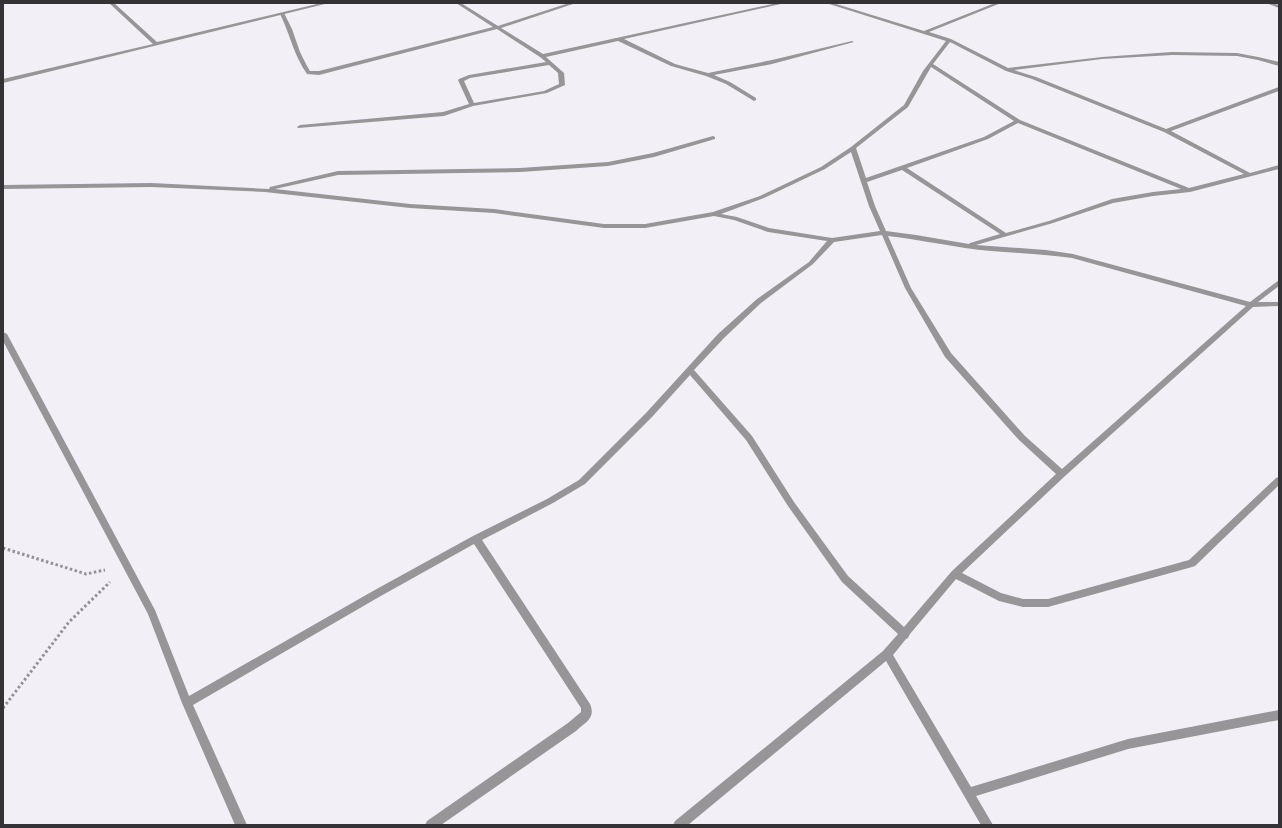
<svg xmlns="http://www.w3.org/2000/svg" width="1282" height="828" font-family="'Work Sans',sans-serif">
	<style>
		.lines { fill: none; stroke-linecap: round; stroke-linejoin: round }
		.path { stroke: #939196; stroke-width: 3; stroke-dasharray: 2.5 2.5; stroke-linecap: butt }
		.lane { fill: #979598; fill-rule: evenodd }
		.street { fill: #979598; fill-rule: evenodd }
	</style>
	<rect width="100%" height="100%" fill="#f2eff6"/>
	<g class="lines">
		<g class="path">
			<polyline points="3,548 86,574 105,570"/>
			<polyline points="3,708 69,622 110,582"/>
		</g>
		<path class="lane" d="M456,3H461L498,26L569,3H576L501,28L543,54L777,3H785L624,39L675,64L708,73L772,60L852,41L854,42L772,64L714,75L730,82L756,98V100L754,101L726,84L706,76L671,66L618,41L546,57L564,73L565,85L547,93L473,106L444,116L298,128L297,127L300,125L443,112L469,104L458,80L459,79L469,75L546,62L540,57L497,29L319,75L307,74C294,56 290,34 280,14L284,13L292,29L300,52L307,66L310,71H319L493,27ZM549,65L558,73L559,84L544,91L474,103L464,81L470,78Z"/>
		<g class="street">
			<polygon points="109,3 114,3 157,42 321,3 329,3 3,83 3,79 153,44"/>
			<path d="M826,3H833L924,31L995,3H1001L929,32L951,39L1008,68L1102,57L1172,52L1237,53L1258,57L1279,62V66L1258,60L1237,56L1172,55L1102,59L1014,70L1036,77L1166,129L1279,87V91L1171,131L1250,173L1279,165V169L1190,192L1153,196L1113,203L1053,223L976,245L1046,250L1073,254L1250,302L1279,280V286L1258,302H1279V306L1253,307L1065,476L962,573L1001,593L1023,599H1048L1189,560L1276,478L1279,477V485L1195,566L1192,567L1048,607H1023L999,601L956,579L910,634L908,638L906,639L893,655L971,787L1128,739L1279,710V720L1128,749L976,796L993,825H981L886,661L688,825H673L675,821L883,651L898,634L842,582L788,506L746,440L690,375L652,417L585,484L553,503L482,540L590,704C596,718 586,722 576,731L441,825H425L427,821L568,723L581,712V708L474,544L379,597L193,705L247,825H235L182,703L148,614L3,341V332L7,334L155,610L189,696L373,591L473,536L547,499L579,480L646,413L718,334L757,299L809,262L827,241L768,232L734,220L714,216L645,228H604L494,213L410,208L265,192L151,187L3,189V185L151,183L269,189L270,187L338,171L520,168L608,162L653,153L713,136L715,137V139L654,157L608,166L520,172L338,175L275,189L410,204L494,209L604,224H645L713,212L760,196L821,167L851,147L904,105L923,71L946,41ZM950,42L1006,71L1032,79L1164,132L1244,174L1189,188L1020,120L933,64ZM931,67L1014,121L984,137L866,178L856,148L908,107ZM1018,123L1181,189L1153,192L1112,199L1049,221L1006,233L907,168L988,139ZM851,152L869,206L880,231L832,238L769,228L737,217L721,214L764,198L825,169ZM902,170L1000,234L970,243L969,244L916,235L886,231L875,206L867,182ZM882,235L905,288L945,357L1019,440L1056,474L952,571L904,627L848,576L794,502L752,436L694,370L724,338L761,303L813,264L834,242ZM888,236C914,239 939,244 965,248C1000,253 1037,253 1072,258L1246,306L1062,469L1025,436L951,353L911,288Z"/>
			<polygon points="1266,3 1272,3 1279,5 1279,8"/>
		</g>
	</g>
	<rect width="1282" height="828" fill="none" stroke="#343235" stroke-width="8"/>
</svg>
